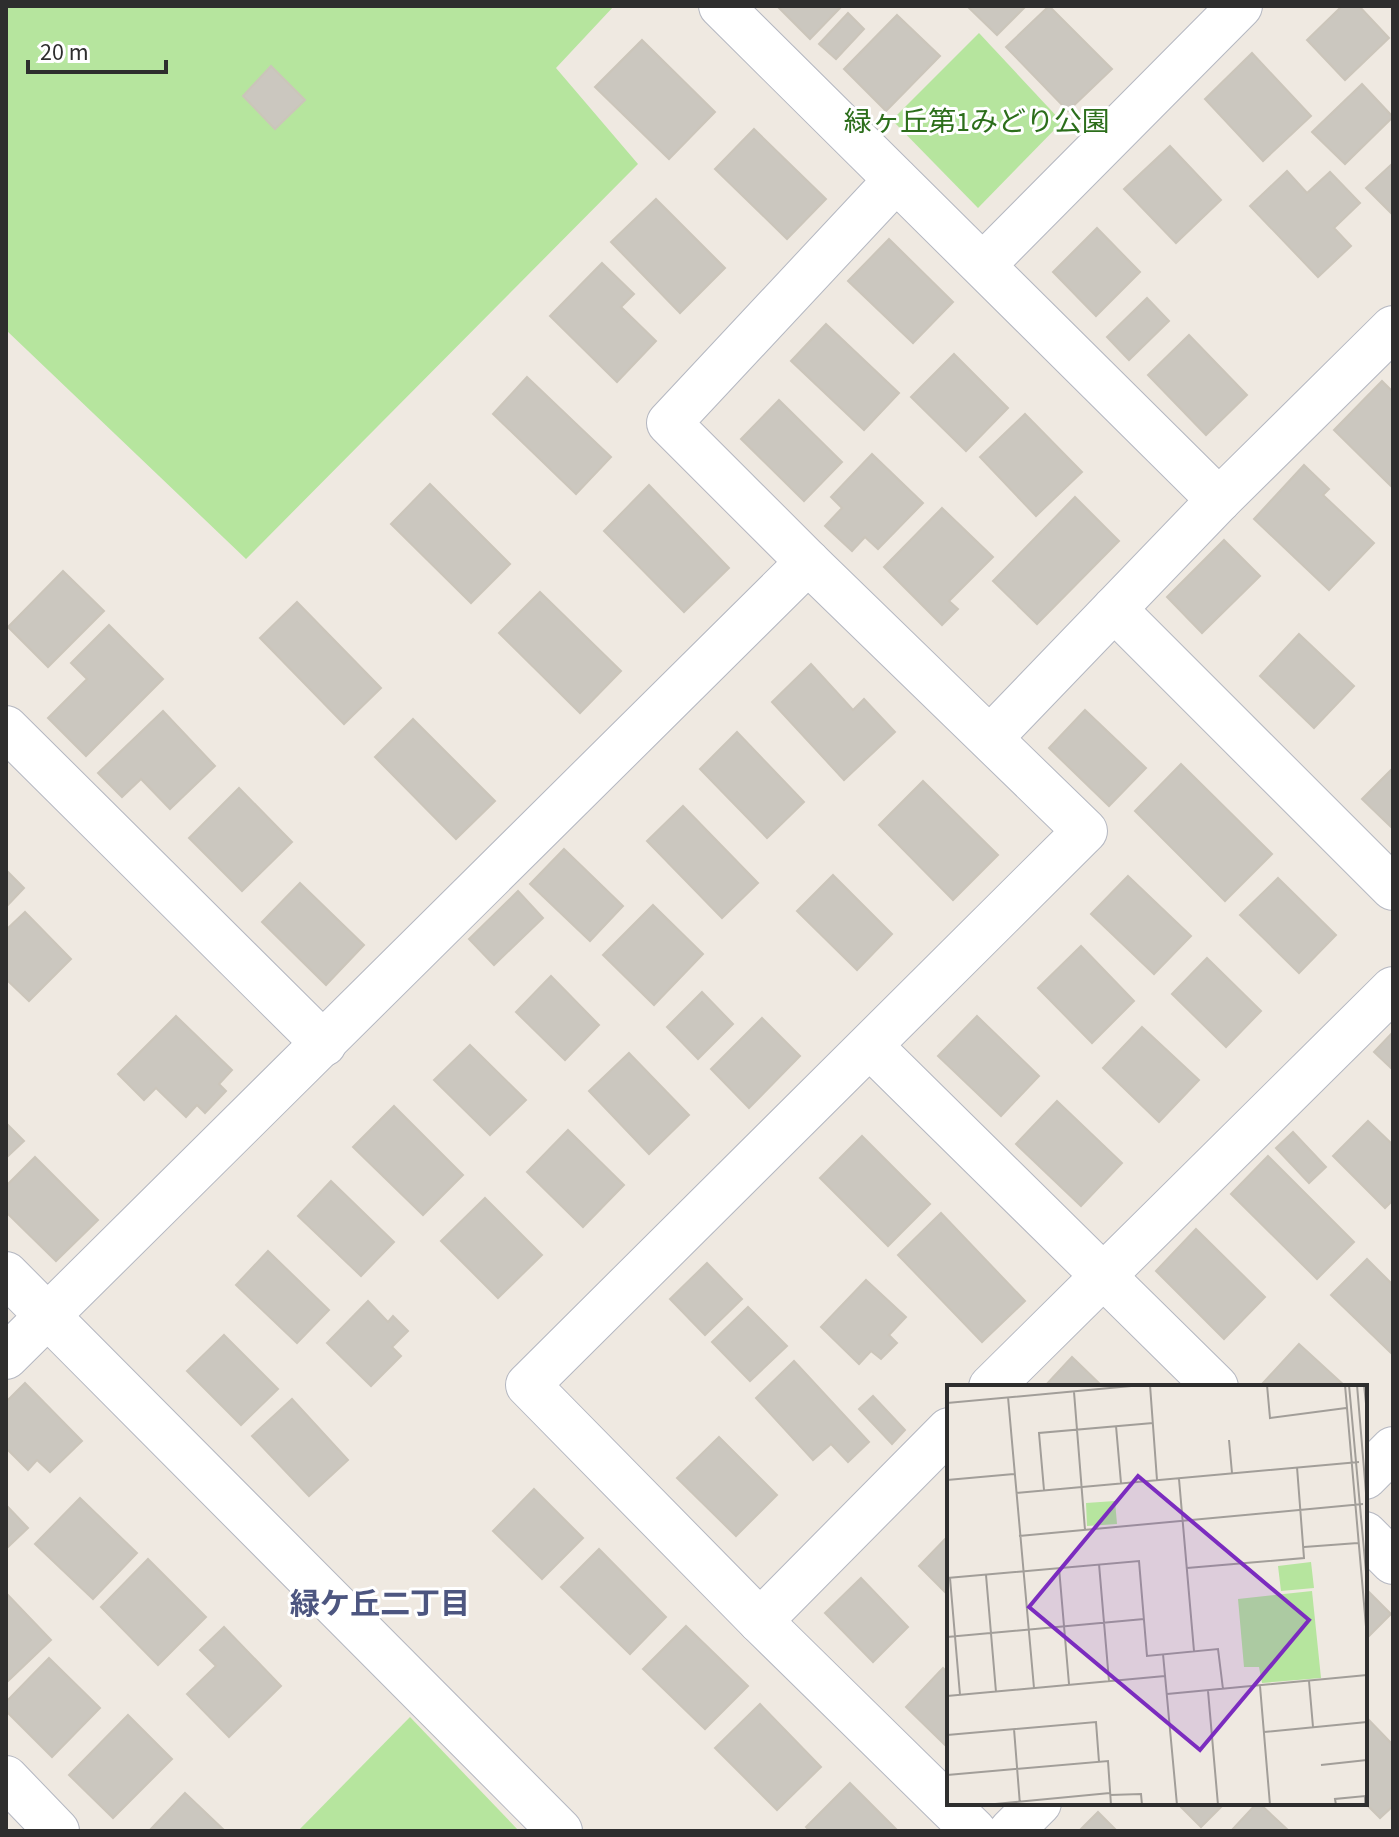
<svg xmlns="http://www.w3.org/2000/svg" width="1399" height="1837" font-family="'Source Sans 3','Noto Sans JP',sans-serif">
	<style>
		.green { fill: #b6e59e }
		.building { fill: #cbc7bf; stroke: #cbc5ba; stroke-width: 2 }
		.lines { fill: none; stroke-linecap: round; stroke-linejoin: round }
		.minor-casing { stroke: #b4b7c1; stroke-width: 46 }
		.minor { stroke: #fff; stroke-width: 44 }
		.labels { text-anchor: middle; stroke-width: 6; stroke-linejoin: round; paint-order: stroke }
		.park-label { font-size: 28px; fill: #2c6e1b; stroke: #fff }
		.neighbourhood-label { font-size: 30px; font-weight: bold; fill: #4d5680; stroke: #fff }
		.inset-road { fill: none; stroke: #a29e99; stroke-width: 2 }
		.view { fill: #7b2cbf; fill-opacity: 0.15; stroke: #7b2cbf; stroke-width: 4 }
		.inset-edge { fill: none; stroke: #2e2e2e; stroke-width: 4 }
	</style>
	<rect width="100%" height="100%" fill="#efe9e1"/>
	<g class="green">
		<polygon points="6,6 614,6 556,68 638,164 246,559 6,330"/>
		<polygon points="979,33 1062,122 978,208 892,120"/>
		<polygon points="410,1717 519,1831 298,1831"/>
	</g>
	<g class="building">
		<polygon points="777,6 842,6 810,39"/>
		<polygon points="967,6 1026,6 997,35"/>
		<polygon points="1049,6 1112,69 1068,111 1006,47"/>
		<polygon points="1342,6 1359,6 1389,38 1345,80 1307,40"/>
		<polygon points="848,13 864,29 836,59 819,44"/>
		<polygon points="897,15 940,56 886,111 844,69"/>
		<polygon points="642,40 715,112 669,159 595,87"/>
		<polygon points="1252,53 1311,116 1263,161 1205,99"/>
		<polygon points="271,66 305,100 275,129 243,96"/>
		<polygon points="1362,84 1393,117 1345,164 1312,132"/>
		<polygon points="754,129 826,199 787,239 715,169"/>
		<polygon points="1170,146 1221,200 1176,243 1124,189"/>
		<polygon points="1393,163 1393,215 1366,188"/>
		<polygon points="1287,171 1307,193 1330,172 1360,203 1334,228 1351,246 1318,277 1250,206"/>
		<polygon points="656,199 725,268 680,313 611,242"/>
		<polygon points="1097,228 1140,272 1096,316 1053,272"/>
		<polygon points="889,239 953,302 913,343 848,281"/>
		<polygon points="602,263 634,294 621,307 656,341 617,382 550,316"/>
		<polygon points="1147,298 1169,321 1129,360 1107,337"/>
		<polygon points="826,324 899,393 864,430 791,361"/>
		<polygon points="1189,335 1247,395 1206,435 1148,375"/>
		<polygon points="954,354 1008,408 966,451 911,397"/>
		<polygon points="527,377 611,457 576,494 493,414"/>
		<polygon points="1382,381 1393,392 1393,488 1334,430"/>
		<polygon points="779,400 842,462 804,501 741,439"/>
		<polygon points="1025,414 1082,472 1036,516 980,457"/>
		<polygon points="872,454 923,503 878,549 865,537 852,551 825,526 842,508 831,497"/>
		<polygon points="1304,465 1329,489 1323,495 1374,543 1329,590 1254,519"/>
		<polygon points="430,484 510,564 471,603 391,524"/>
		<polygon points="649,485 729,568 684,612 604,531"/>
		<polygon points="1075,497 1119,541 1037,624 993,581"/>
		<polygon points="942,508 993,557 949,601 958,609 942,625 884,567"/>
		<polygon points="1224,540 1260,576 1202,633 1167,597"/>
		<polygon points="63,571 104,611 48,667 8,627"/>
		<polygon points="540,592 621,671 580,713 499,633"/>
		<polygon points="297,602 381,688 344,724 260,638"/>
		<polygon points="109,625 163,679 86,756 48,718 87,679 71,663"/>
		<polygon points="1299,634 1354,686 1314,728 1260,676"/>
		<polygon points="811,664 853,710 864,699 895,732 844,780 772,702"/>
		<polygon points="1085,710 1146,768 1109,806 1049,748"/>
		<polygon points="163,711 215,766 170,809 141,779 122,797 98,773"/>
		<polygon points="413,719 495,801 456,839 375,757"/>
		<polygon points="737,732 804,802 767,838 700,769"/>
		<polygon points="1181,764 1272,854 1225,901 1135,811"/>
		<polygon points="1393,768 1393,829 1362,799"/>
		<polygon points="923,781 998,855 953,900 879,825"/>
		<polygon points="239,788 292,842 242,891 189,838"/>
		<polygon points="683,806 758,883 722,918 647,841"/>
		<polygon points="564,849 623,906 590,941 530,884"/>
		<polygon points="6,870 24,888 6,907"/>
		<polygon points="833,875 892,934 857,970 797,911"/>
		<polygon points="1128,876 1191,936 1154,974 1091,914"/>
		<polygon points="1278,878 1336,935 1299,973 1240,915"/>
		<polygon points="300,883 364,945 326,985 262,922"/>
		<polygon points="518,891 543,918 494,965 469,939"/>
		<polygon points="653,905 703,954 654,1005 603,955"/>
		<polygon points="25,912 71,959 29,1001 6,979 6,930"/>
		<polygon points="1081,946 1134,1001 1092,1043 1038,988"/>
		<polygon points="1207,958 1261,1011 1226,1047 1172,994"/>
		<polygon points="551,976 599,1025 565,1060 516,1012"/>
		<polygon points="702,992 733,1024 698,1059 667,1027"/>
		<polygon points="176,1016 232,1070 219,1084 226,1091 205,1113 197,1105 186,1117 156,1088 144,1100 118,1074"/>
		<polygon points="977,1016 1039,1076 1001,1116 938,1056"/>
		<polygon points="762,1018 800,1056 749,1108 711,1069"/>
		<polygon points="1142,1027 1199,1080 1159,1122 1103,1068"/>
		<polygon points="1393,1032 1393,1070 1374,1052"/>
		<polygon points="470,1045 526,1100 490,1135 434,1080"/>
		<polygon points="629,1053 689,1115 649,1154 589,1091"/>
		<polygon points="1057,1101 1122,1163 1081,1206 1016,1144"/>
		<polygon points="394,1106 463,1175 423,1215 353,1147"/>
		<polygon points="1368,1121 1393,1145 1393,1200 1385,1208 1333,1156"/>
		<polygon points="6,1123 24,1141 6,1158"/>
		<polygon points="568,1130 624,1185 583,1227 527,1172"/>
		<polygon points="1293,1132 1326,1167 1309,1183 1276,1148"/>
		<polygon points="862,1136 930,1204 888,1246 820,1178"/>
		<polygon points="1268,1156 1354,1242 1317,1279 1231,1194"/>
		<polygon points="35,1157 98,1220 56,1261 6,1212 6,1186"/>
		<polygon points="331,1181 394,1242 361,1276 298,1216"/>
		<polygon points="485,1198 542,1255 498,1298 441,1241"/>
		<polygon points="941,1213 1025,1301 982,1342 898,1255"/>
		<polygon points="1196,1229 1265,1297 1224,1339 1156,1271"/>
		<polygon points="268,1251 329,1310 297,1343 236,1285"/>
		<polygon points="1367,1259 1393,1285 1393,1355 1331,1295"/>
		<polygon points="707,1263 742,1299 705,1335 670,1299"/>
		<polygon points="866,1280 906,1317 889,1335 897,1343 881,1359 871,1351 859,1364 821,1327"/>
		<polygon points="368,1301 388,1322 393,1316 408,1331 392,1347 401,1356 371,1386 327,1343"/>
		<polygon points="748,1307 787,1346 750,1381 712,1342"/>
		<polygon points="224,1335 278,1389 241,1425 187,1371"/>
		<polygon points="1299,1344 1346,1387 1267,1387 1263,1383"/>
		<polygon points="1072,1357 1103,1387 1044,1387"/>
		<polygon points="794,1361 869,1442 848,1462 831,1444 813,1460 756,1398"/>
		<polygon points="25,1383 82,1441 50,1472 37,1460 28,1470 6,1448 6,1402"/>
		<polygon points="873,1396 905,1430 892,1444 859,1409"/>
		<polygon points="292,1399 348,1460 309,1496 252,1436"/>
		<polygon points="719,1437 777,1495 736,1536 677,1478"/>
		<polygon points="534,1489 583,1538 542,1579 493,1531"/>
		<polygon points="80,1498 137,1553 93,1599 35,1544"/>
		<polygon points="6,1505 28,1528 6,1549"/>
		<polygon points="949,1535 949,1596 919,1566"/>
		<polygon points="599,1549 666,1617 630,1654 561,1587"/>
		<polygon points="148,1559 206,1617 158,1665 101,1607"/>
		<polygon points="861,1578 908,1627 873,1662 825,1613"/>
		<polygon points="1369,1592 1391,1614 1365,1640 1365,1596"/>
		<polygon points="6,1593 51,1640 8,1681 6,1680"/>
		<polygon points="686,1626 748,1686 705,1729 643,1669"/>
		<polygon points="224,1627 281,1686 229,1737 187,1694 216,1666 200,1650"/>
		<polygon points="49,1658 100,1708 52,1757 6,1711 6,1702"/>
		<polygon points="943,1668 949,1674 949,1749 906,1707"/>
		<polygon points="760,1704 821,1767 777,1810 715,1748"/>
		<polygon points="128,1715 172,1759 113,1818 69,1775"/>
		<polygon points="1365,1716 1393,1745 1393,1806 1380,1818 1365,1803"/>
		<polygon points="850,1783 898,1831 810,1831 806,1827"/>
		<polygon points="185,1793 225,1831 149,1831"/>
		<polygon points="1177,1803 1225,1803 1201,1827"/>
		<polygon points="1257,1803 1259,1803 1289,1831 1231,1831"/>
		<polygon points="1098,1812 1117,1831 1079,1831"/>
	</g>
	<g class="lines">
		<g class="minor-casing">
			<g id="minor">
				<polyline points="721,6 1219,500"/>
				<polyline points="896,180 669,423 808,562 1085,831 528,1385 760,1621 974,1831"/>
				<polyline points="983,265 1240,6"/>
				<polyline points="1114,609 1393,888"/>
				<polyline points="6,728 324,1044"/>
				<polyline points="990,738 1219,500 1393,328"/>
				<polyline points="871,1047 1216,1387"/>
				<polyline points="6,1274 560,1831"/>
				<polyline points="6,1357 808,562"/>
				<polyline points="991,1387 1393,989"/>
				<polyline points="1365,1477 1393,1449"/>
				<polyline points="1365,1534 1393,1562"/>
				<polyline points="760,1621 949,1430"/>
				<polyline points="6,1778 57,1831"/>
				<polyline points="1011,1831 1039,1803"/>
			</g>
		</g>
		<use href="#minor" class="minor"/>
	</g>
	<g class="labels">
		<g class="park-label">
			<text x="977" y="131">緑ヶ丘第1みどり公園</text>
		</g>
		<g class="neighbourhood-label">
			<text x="380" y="1614">緑ケ丘二丁目</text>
		</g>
	</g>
	<g transform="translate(947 1385)">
		<rect width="420" height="420" fill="#efe9e1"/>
		<path d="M168,116L170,139L140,141L139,118ZM364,177L367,203L334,206L331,181ZM365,206L374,293L315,298L312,282H297L291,214Z" fill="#b6e59e"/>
		<path class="inset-road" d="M203,0L210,95M320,0L323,33L399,23M398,0L420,253M402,0L420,198M410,0L420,120M417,0L420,28M127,7L138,145M61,12L87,303M0,18L195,0M169,41L174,98M282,55L285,88M232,94L247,266M0,95L67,89M97,105L92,48L206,38M69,108L412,77M72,151L416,119M357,162L411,158M152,179L162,296M112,183L122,299M240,183L357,173L350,82M39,190L49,307M0,193L192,176L200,271L271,264L276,304M3,193L13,310M0,252L197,234M216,269L230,420M362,296L366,342M313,301L323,420M261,306L271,420M220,309L420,290M0,311L218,291M67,344L73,420M317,347L420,337M0,350L149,337L152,377M374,380L420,375M0,390L161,376L164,420M163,410L194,409L195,420M38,420L163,408M389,420L388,414L418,411V420"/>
		<path class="view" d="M191,91L362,235L253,365L82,222Z"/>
		<rect width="420" height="420" class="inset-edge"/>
	</g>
	<rect width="1399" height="1837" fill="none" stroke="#2e2e2e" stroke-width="16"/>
	<path d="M28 60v12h138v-12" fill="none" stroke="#2e2e2e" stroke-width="4"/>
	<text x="40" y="60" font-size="24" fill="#2e2e2e" stroke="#ffffff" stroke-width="6" paint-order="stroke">20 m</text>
</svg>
